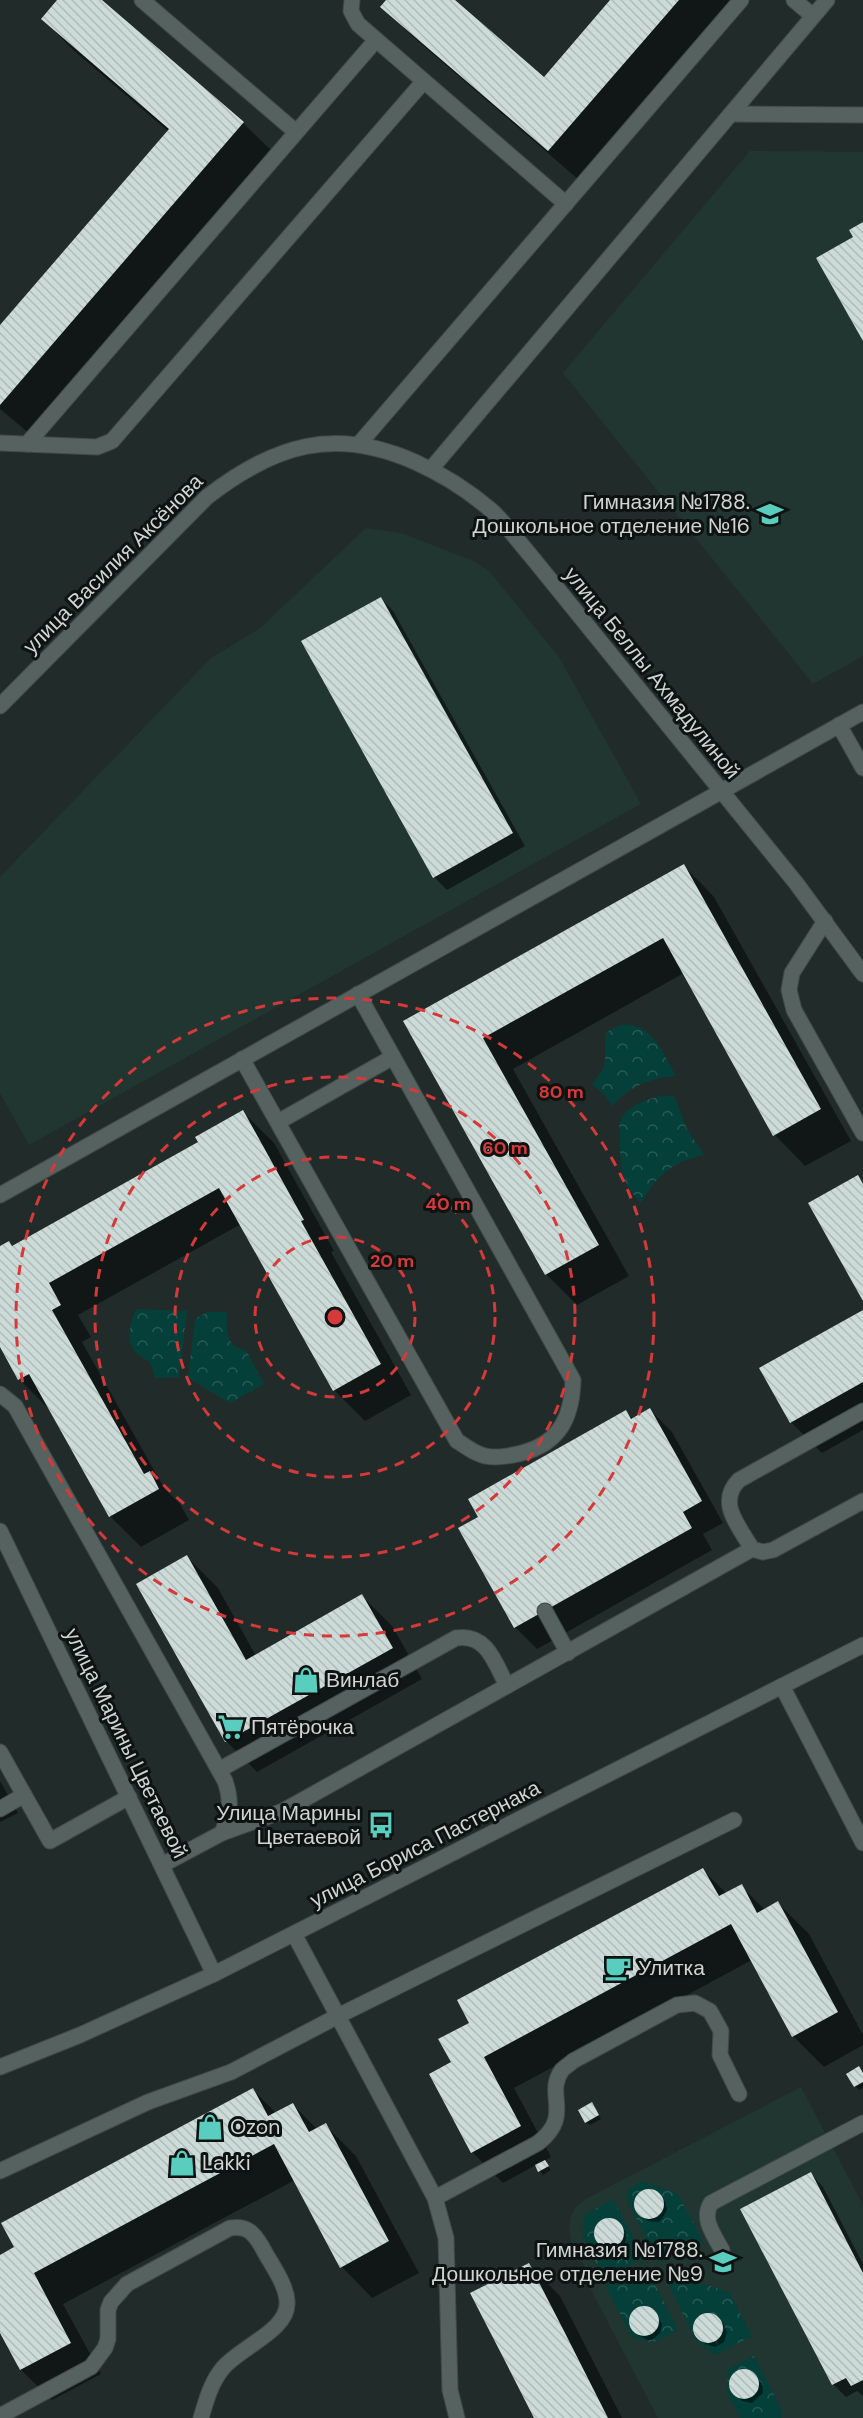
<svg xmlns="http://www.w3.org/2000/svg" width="863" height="2418" font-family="'DM Sans',sans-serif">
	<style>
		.built { fill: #213531 }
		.park { fill: url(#park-crowns) }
		.shadow { fill: #0007 }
		.building { fill: url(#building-back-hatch) }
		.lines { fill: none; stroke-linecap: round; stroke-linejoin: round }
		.minor-casing { stroke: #414a48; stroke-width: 17 }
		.minor { stroke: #566260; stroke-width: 15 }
		.ring { fill: none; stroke: #d53939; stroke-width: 3; stroke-dasharray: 10 8 }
		.labels { text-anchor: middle; stroke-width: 6; stroke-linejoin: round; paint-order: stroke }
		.poi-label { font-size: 21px; fill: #ced5d3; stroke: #0e1312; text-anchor: start }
		.street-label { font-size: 21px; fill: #ced5d3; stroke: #0e1312 }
		.centre { fill: #d53939; stroke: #0e1312; stroke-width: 3 }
		.ring-label { font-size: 18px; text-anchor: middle; font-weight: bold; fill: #d53939; stroke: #0e1312; stroke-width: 6; stroke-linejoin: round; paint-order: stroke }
	</style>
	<defs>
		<pattern id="park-crowns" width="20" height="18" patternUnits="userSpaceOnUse" patternTransform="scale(1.5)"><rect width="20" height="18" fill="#053f39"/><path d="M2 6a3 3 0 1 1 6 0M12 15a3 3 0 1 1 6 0" fill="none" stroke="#285a55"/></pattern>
		<pattern id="building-back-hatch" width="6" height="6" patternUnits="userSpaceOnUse" patternTransform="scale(1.5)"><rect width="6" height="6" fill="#cddbd8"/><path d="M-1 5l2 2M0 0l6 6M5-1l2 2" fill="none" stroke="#b0bcb9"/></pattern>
	</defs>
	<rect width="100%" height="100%" fill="#212c2a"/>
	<g class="built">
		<polygon points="750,151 863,152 863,656 813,684 563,373"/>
		<polygon points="366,528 401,533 474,561 490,572 559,657 641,804 29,1145 0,1093 0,877 211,658 259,629"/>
		<polygon points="801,2087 863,2205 863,2418 658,2418 589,2286 593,2283 571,2241 569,2228 571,2216 576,2207 584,2200"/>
	</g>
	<g class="park">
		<path d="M625,1024C654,1026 663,1053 676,1076C651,1078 629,1086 612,1106L606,1096L592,1084L602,1071L605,1063V1034L611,1029Z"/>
		<path d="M663,1096H674L687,1129L704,1155C673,1161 656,1176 641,1203C620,1181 620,1169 620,1140C621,1135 618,1126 620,1122C626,1106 648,1098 663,1096Z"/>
		<path d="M136,1309L187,1311L179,1377L155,1378C153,1374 153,1368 151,1364C148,1359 143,1359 139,1355C124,1344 130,1323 136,1309Z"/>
		<path d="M207,1312H227C226,1328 225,1348 246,1350L264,1384L230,1403L188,1378L195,1319Z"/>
		<polygon points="643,2181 678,2194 703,2241 659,2263 627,2200 628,2189"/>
		<polygon points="613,2199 644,2258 604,2278 583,2238 584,2215"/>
		<polygon points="645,2265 678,2330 652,2343 632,2337 605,2285"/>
		<polygon points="675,2275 729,2292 752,2336 715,2355 696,2340 666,2280"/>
		<polygon points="754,2356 783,2412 781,2418 740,2418 727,2393 728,2369"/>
	</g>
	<g class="shadow">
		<polygon points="59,0 100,0 243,123 273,152 30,434 0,409 0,327 169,132 72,49 43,19"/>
		<polygon points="388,0 452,0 544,79 612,0 734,0 579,180 412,36 382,7"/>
		<polygon points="381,598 393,611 525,846 447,890 434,877 303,642"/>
		<polygon points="684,866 714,897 851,1141 805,1166 775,1135 684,973 513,1069 629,1276 577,1305 546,1274 405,1021"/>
		<polygon points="243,1112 274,1143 334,1251 331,1252 411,1395 365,1421 334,1390 241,1224 78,1315 91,1337 82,1342 164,1488 180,1504 189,1520 141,1547 110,1516 50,1410 19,1379 0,1344 0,1248 13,1247 200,1143"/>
		<polygon points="863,1311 863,1430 822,1453 791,1422"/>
		<polygon points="650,1410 672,1432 723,1523 703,1534 712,1550 537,1649 515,1627 480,1517 626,1412 633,1419"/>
		<polygon points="187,1557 218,1588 256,1656 362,1596 393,1627 422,1679 257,1772 226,1741"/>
		<polygon points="0,1781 18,1813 0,1822"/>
		<polygon points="703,1870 727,1894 741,1886 765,1910 778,1903 809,1934 863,2035 863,2045 824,2067 793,2036 752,1960 514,2088 551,2157 544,2161 551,2170 543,2175 536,2165 503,2183 472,2152 453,2063 471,2023"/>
		<polygon points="859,2068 863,2072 863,2088 859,2090 855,2086"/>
		<polygon points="253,2090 276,2113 293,2105 317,2129 325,2125 356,2156 419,2273 372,2298 342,2267 295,2180 63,2304 101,2374 52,2400 21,2370 0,2330 0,2257"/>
		<polygon points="592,2104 601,2119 590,2125 586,2122"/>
		<polygon points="811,2174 823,2187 863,2264 863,2396 857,2391 846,2397 833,2384 742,2210"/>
		<polygon points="652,2190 665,2201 667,2210 662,2219 658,2222 648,2221 636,2209 635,2199 642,2192"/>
		<polygon points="605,2220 615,2220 627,2233 624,2247 615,2252 605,2250 595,2236 597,2226"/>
		<polygon points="529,2265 560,2296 622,2418 535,2418"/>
		<polygon points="642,2307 652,2310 662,2324 660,2333 652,2340 647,2340 638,2335 630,2322 633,2312"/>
		<polygon points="709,2314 723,2323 727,2332 724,2342 715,2347 705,2344 695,2331 696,2321 704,2315"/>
		<polygon points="739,2371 749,2371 762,2383 763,2393 752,2403 742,2401 731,2388 732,2378"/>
	</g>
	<g class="building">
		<polygon points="57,0 102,0 244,122 0,405 0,325 169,129 41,19"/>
		<polygon points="386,0 455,0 544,77 610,0 679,0 548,151 380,7"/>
		<polygon points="863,222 863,341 816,258 853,237 849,230"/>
		<polygon points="381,597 513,833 433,878 301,641"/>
		<polygon points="684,864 821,1109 773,1136 663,938 483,1038 599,1245 545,1275 403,1021"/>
		<polygon points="243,1110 304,1220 301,1221 381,1364 333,1391 219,1188 49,1283 61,1305 52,1310 144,1474 150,1471 159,1489 109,1517 29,1374 18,1380 0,1347 0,1246 9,1241 12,1246 198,1142 195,1137"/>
		<polygon points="858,1175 863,1184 863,1301 808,1203"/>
		<polygon points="863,1310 863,1382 790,1423 759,1368"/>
		<polygon points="650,1408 702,1501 683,1512 692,1528 514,1628 458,1528 478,1517 468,1499 626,1410 631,1419"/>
		<polygon points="187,1555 246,1660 362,1594 393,1648 225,1742 136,1584"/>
		<polygon points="703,1868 719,1896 742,1884 757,1913 778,1901 838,2012 792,2037 731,1924 484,2057 521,2126 471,2153 429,2074 451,2062 438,2039 469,2023 457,2000"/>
		<polygon points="859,2066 863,2073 863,2082 854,2087 846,2074"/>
		<polygon points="253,2088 268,2116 293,2103 309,2132 326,2123 389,2241 340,2268 274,2144 34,2273 71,2343 20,2370 0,2333 0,2255 14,2247 1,2223"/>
		<polygon points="592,2102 599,2115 585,2123 578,2110"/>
		<polygon points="545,2160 549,2166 538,2172 535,2165"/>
		<polygon points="811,2172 863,2273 863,2380 851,2386 846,2378 832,2385 740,2209"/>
		<circle cx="649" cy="2204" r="15"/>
		<circle cx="609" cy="2233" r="15"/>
		<polygon points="529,2263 564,2331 608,2418 534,2418 505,2361 470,2293"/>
		<circle cx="644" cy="2321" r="15"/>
		<circle cx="708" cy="2328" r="15"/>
		<circle cx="744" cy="2384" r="15"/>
	</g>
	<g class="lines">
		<g class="minor-casing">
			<g id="minor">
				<polyline points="142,0 296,132"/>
				<polyline points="352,0 351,11 358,24 566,204"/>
				<polyline points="794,0 813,16"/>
				<polyline points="731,114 863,115"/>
				<polyline points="0,443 97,447 112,441 424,81"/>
				<polyline points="27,444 376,40"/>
				<polyline points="359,444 741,0"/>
				<polyline points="431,469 827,0"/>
				<path d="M0,706L207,497C274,445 334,426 415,462C442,474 469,491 492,511C506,524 518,541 531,556L796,883L863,974"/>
				<polyline points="839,725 863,768"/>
				<polyline points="825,921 792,973 789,990 794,1010 863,1133"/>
				<path d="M242,1059L457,1441C464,1445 470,1450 477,1453C489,1459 501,1457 513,1455C556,1447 572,1422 573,1380L358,994"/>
				<polyline points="278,1122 393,1057"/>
				<polyline points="0,1195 863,712"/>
				<path d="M0,1394L15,1406L225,1781C232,1801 230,1814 222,1833L162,1865"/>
				<path d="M863,1411L739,1480C716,1503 740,1527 752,1549L763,1552L773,1550L863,1501"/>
				<polyline points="0,1531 214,1974"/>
				<polyline points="545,1611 568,1653"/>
				<polyline points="782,1686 863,1843"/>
				<polyline points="0,1752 50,1841 129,1797"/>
				<path d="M219,1770L456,1638C487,1633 495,1663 507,1686"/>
				<polyline points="0,1809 24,1795"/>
				<polyline points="222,1833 283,1811 752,1549"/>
				<polyline points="294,1934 435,2198 446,2238 450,2390 457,2418"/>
				<polyline points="0,2067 80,2035 214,1974 863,1645"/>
				<polyline points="0,2171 148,2102 231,2072 338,2016 734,1820"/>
				<path d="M435,2198L538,2143C574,2115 544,2095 562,2070C565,2067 570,2064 573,2061L677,2005L695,2003L710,2011L721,2031L720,2055L739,2094"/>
				<path d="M722,2250C714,2235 701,2219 711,2203L863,2123"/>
				<path d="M0,2416L91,2367L105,2348L108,2339V2310L111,2302L127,2284L230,2228C247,2225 254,2233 262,2247C270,2263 286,2283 287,2301C290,2330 240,2347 223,2368C211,2382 206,2401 201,2418"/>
			</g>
		</g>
		<use href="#minor" class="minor"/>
	</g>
	<g class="ring">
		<circle cx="335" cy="1317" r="80"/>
		<circle cx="335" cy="1317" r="160"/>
		<circle cx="335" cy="1317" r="240"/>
		<circle cx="335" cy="1317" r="319"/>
	</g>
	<defs>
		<g id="school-bare" transform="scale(2.07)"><path d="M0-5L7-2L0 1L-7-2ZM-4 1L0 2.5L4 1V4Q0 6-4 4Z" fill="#59cebe" stroke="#0e1312" stroke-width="2.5" paint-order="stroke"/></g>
		<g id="shop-bare" transform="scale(2.07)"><path d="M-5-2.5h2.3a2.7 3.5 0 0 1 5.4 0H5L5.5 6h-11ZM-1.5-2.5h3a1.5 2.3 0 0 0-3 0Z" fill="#59cebe" stroke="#0e1312" stroke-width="2.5" paint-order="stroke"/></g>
		<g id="supermarket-bare" transform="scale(2.07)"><path d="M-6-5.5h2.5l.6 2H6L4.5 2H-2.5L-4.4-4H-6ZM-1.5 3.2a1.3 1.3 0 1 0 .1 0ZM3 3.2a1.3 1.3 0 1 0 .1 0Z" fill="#59cebe" stroke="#0e1312" stroke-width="2.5" paint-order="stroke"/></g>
		<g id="bus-bare" transform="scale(2.07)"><path d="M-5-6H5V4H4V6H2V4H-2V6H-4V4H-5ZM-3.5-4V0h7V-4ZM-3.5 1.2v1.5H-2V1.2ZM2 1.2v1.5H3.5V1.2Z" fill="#59cebe" stroke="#0e1312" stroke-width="2.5" paint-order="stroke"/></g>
		<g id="cafe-bare" transform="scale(2.07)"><path d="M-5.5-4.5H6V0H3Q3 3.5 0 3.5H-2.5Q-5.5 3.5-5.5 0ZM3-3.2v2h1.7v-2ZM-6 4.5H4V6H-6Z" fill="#59cebe" stroke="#0e1312" stroke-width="2.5" paint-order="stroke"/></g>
	</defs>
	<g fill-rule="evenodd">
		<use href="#school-bare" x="770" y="514"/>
		<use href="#shop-bare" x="306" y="1680"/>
		<use href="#supermarket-bare" x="231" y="1727"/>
		<use href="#bus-bare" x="381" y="1825"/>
		<use href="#cafe-bare" x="618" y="1968"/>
		<use href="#shop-bare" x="210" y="2127"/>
		<use href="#shop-bare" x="182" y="2163"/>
		<use href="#school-bare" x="723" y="2262"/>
	</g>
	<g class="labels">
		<g class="poi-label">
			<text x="750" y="509" text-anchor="end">Гимназия №1788.<tspan x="750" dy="24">Дошкольное отделение №16</tspan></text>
			<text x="326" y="1687">Винлаб</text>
			<text x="251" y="1734">Пятёрочка</text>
			<text x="361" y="1820" text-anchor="end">Улица Марины<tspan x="361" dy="24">Цветаевой</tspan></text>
			<text x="638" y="1975">Улитка</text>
			<text x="230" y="2134">Ozon</text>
			<text x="202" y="2170">Lakki</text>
			<text x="703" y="2257" text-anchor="end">Гимназия №1788.<tspan x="703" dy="24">Дошкольное отделение №9</tspan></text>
		</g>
		<g class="street-label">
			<text transform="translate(113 564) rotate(-45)" y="7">улица Василия Аксёнова</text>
			<text transform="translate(652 673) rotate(51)" y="7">улица Беллы Ахмадулиной</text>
			<text transform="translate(126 1743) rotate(64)" y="7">улица Марины Цветаевой</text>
			<text transform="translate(425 1844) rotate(-27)" y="7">улица Бориса Пастернака</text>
		</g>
	</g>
	<circle cx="335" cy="1317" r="9" class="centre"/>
	<g class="ring-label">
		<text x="561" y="1098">80 m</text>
		<text x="505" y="1154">60 m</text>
		<text x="448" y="1210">40 m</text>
		<text x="392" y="1267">20 m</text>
	</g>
</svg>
